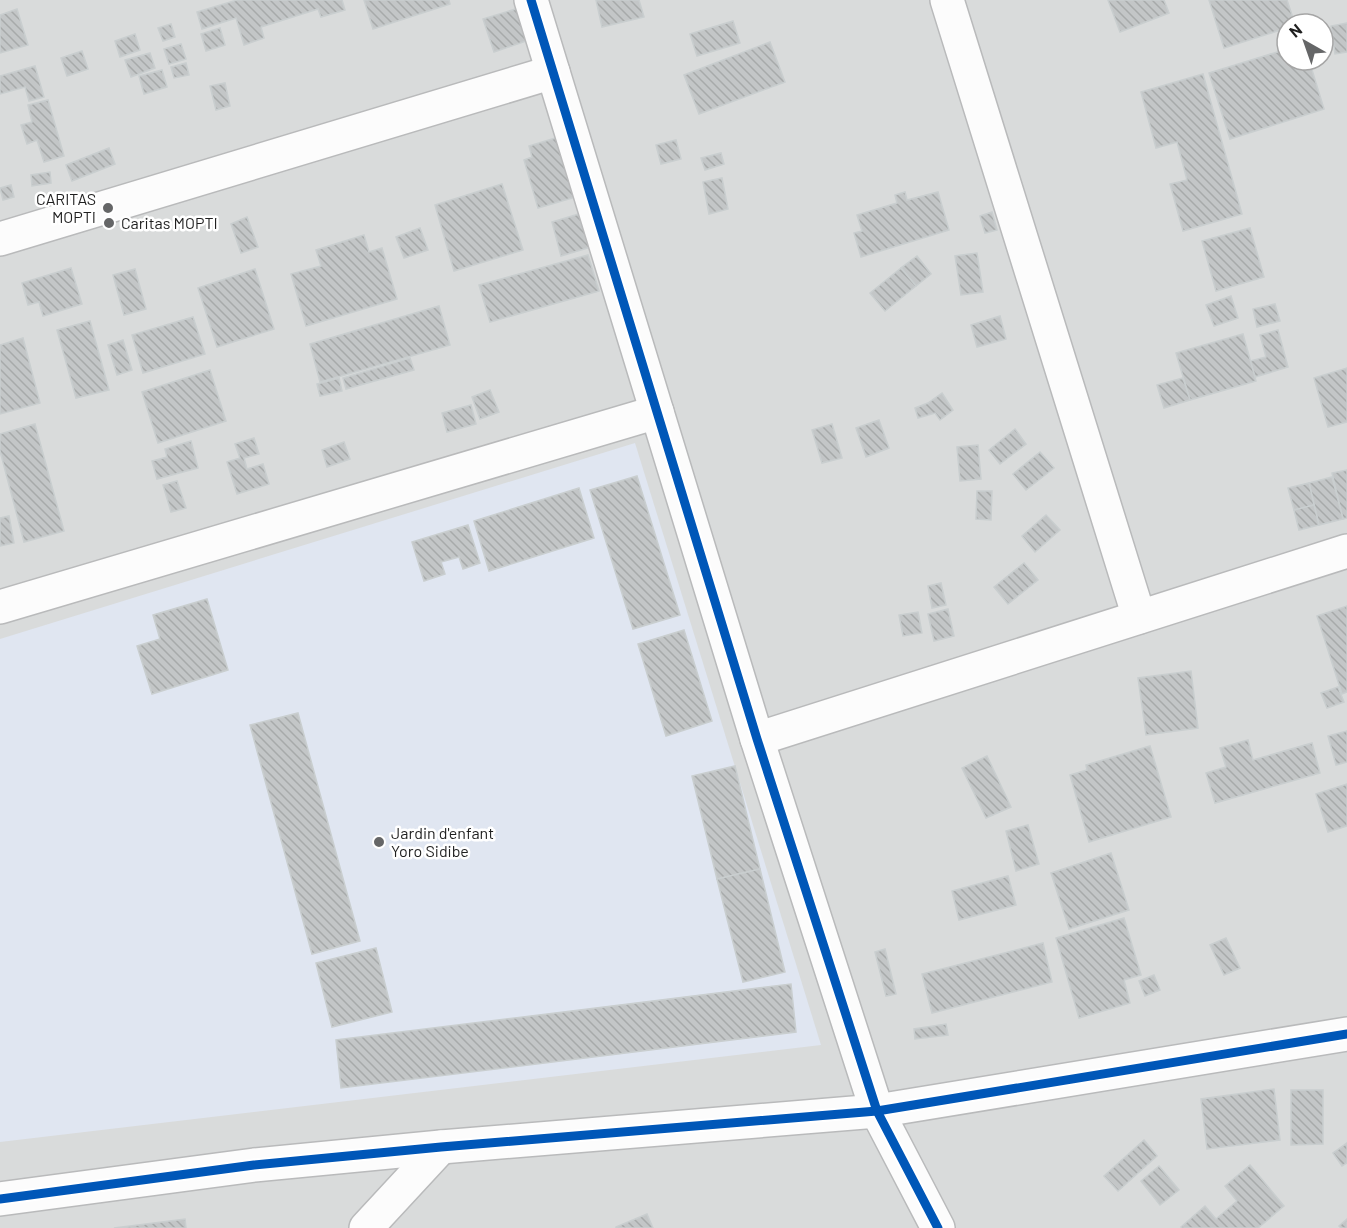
<svg xmlns="http://www.w3.org/2000/svg" width="1347" height="1228" font-family="Barlow,sans-serif">
	<style>
		.residential { fill: #d9dbdb; fill-rule: evenodd }
		.education { fill: #e0e6f1 }
		.building { fill: url(#building-back-hatch); stroke: #c9cecf; stroke-width: 1.5 }
		.lines { fill: none; stroke-linecap: round; stroke-linejoin: round }
		.minor-casing { stroke: #b9babb; stroke-width: 36 }
		.minor { stroke: #fcfcfc; stroke-width: 33 }
		.cycleway-casing { stroke: #fff; stroke-width: 13 }
		.cycleway { stroke: #0057b8; stroke-width: 9 }
		.poi-dot { fill: #656667; stroke: #fff; stroke-width: 2 }
		.labels { text-anchor: middle; stroke-width: 5; stroke-linejoin: round; paint-order: stroke }
		.poi-label { font-size: 16px; fill: #1f1f1f; stroke: #fff; text-anchor: start }
	</style>
	<defs>
		<pattern id="building-back-hatch" width="6" height="6" patternUnits="userSpaceOnUse" patternTransform="scale(1.5)"><rect width="6" height="6" fill="#c3c6c7"/><path d="M-1 5l2 2M0 0l6 6M5-1l2 2" fill="none" stroke="#a7aaaa"/></pattern>
	</defs>
	<rect width="100%" height="100%" fill="#e8eaec"/>
	<path class="residential" d="M0,0H1347V1228H0ZM1287,24H1323V60H1287Z"/>
	<polygon class="education" points="635,443 821,1045 0,1142 0,639"/>
	<g class="building">
		<polygon points="237,0 342,0 345,10 321,17 318,9 261,27 264,38 244,45 236,18 202,29 197,12"/>
		<polygon points="364,0 449,0 450,4 373,29"/>
		<polygon points="596,0 639,0 644,17 602,27"/>
		<polygon points="1108,0 1164,0 1169,13 1120,32"/>
		<polygon points="1209,0 1287,0 1295,24 1287,24 1287,28 1224,48"/>
		<polygon points="519,8 529,40 494,52 483,19"/>
		<polygon points="17,9 28,45 0,53 0,15"/>
		<polygon points="733,21 740,43 697,56 690,34"/>
		<polygon points="1347,23 1347,52 1335,54 1331,26"/>
		<polygon points="171,24 175,37 163,41 158,28"/>
		<polygon points="220,28 225,45 206,51 201,34"/>
		<polygon points="135,34 140,50 120,57 115,41"/>
		<polygon points="770,42 785,82 699,114 684,75"/>
		<polygon points="181,44 186,59 169,64 164,49"/>
		<polygon points="1287,49 1287,60 1309,60 1324,109 1230,139 1209,73"/>
		<polygon points="82,51 88,69 67,76 61,58"/>
		<polygon points="150,53 155,68 131,77 125,60"/>
		<polygon points="186,63 189,75 174,78 171,67"/>
		<polygon points="35,66 44,97 29,101 25,87 0,94 0,76"/>
		<polygon points="162,70 167,87 144,94 139,76"/>
		<polygon points="1203,74 1242,214 1183,231 1170,184 1187,180 1177,142 1156,148 1141,92"/>
		<polygon points="225,83 230,106 216,110 210,86"/>
		<polygon points="48,100 64,156 44,162 37,140 27,144 21,125 32,122 28,105"/>
		<polygon points="562,136 579,196 538,208 524,160 532,157 529,146"/>
		<polygon points="676,140 681,159 661,164 656,145"/>
		<polygon points="109,148 115,164 72,181 66,165"/>
		<polygon points="721,153 724,164 705,170 701,158"/>
		<polygon points="50,172 51,183 32,186 31,175"/>
		<polygon points="722,178 728,209 709,214 703,182"/>
		<polygon points="502,184 523,250 454,271 435,205"/>
		<polygon points="11,185 14,197 3,200 0,188"/>
		<polygon points="905,192 907,200 938,192 949,230 861,257 854,233 862,231 857,215 897,203 895,195"/>
		<polygon points="992,212 997,230 985,233 980,216"/>
		<polygon points="582,213 591,247 561,256 552,222"/>
		<polygon points="247,217 258,247 241,253 231,224"/>
		<polygon points="420,228 428,250 404,258 396,237"/>
		<polygon points="1250,228 1264,277 1216,291 1202,241"/>
		<polygon points="364,235 369,252 382,248 397,299 306,326 291,274 321,266 316,250"/>
		<polygon points="977,253 983,292 961,295 955,256"/>
		<polygon points="588,255 599,291 490,322 479,285"/>
		<polygon points="917,256 931,274 916,286 901,268"/>
		<polygon points="71,268 82,304 43,316 39,302 28,305 22,283"/>
		<polygon points="901,268 916,286 885,311 870,293"/>
		<polygon points="135,269 146,309 124,315 113,275"/>
		<polygon points="255,269 274,329 217,347 198,288"/>
		<polygon points="1231,296 1238,318 1214,326 1206,305"/>
		<polygon points="1275,304 1280,321 1257,327 1253,309"/>
		<polygon points="439,306 450,345 320,382 310,344"/>
		<polygon points="1000,316 1006,339 977,347 971,325"/>
		<polygon points="193,317 205,354 143,373 132,335"/>
		<polygon points="90,321 109,390 76,398 57,330"/>
		<polygon points="1278,330 1288,367 1255,377 1250,361 1266,357 1260,335"/>
		<polygon points="1243,334 1256,381 1190,400 1176,353"/>
		<polygon points="23,338 40,403 0,414 0,345"/>
		<polygon points="123,340 132,370 117,375 108,345"/>
		<polygon points="410,358 414,370 346,389 343,378"/>
		<polygon points="1347,368 1347,422 1328,427 1314,378"/>
		<polygon points="210,370 226,421 158,443 142,392"/>
		<polygon points="339,378 342,391 320,396 317,384"/>
		<polygon points="1183,378 1190,400 1164,408 1157,385"/>
		<polygon points="490,390 499,412 480,419 472,397"/>
		<polygon points="942,393 953,410 940,420 935,413 918,418 915,408 928,403"/>
		<polygon points="471,405 476,424 447,432 442,413"/>
		<polygon points="879,420 889,448 866,457 856,428"/>
		<polygon points="35,424 64,531 24,542 0,451 0,434"/>
		<polygon points="832,424 842,458 822,463 812,430"/>
		<polygon points="1015,429 1026,444 1000,464 989,450"/>
		<polygon points="254,438 259,454 244,458 247,469 263,464 269,484 237,494 227,462 240,458 235,444"/>
		<polygon points="191,441 198,468 157,479 152,461 167,457 165,449"/>
		<polygon points="344,442 350,459 327,467 322,450"/>
		<polygon points="978,445 981,479 960,481 957,447"/>
		<polygon points="1040,452 1054,468 1026,490 1013,474"/>
		<polygon points="1347,470 1347,518 1343,519 1332,473"/>
		<polygon points="637,476 680,615 633,629 590,490"/>
		<polygon points="1332,477 1343,519 1319,525 1309,483"/>
		<polygon points="177,481 186,508 171,512 163,485"/>
		<polygon points="1309,483 1314,505 1294,510 1288,488"/>
		<polygon points="579,488 594,538 489,571 474,521"/>
		<polygon points="977,491 992,491 991,520 976,519"/>
		<polygon points="1314,505 1319,525 1299,530 1294,510"/>
		<polygon points="1046,515 1060,530 1035,552 1022,536"/>
		<polygon points="9,516 14,543 0,546 0,518"/>
		<polygon points="468,525 480,563 463,569 459,557 441,562 445,574 424,581 412,542"/>
		<polygon points="1024,563 1038,580 1008,604 994,587"/>
		<polygon points="941,583 946,605 932,608 928,586"/>
		<polygon points="207,599 228,670 152,694 137,646 160,639 153,615"/>
		<polygon points="1347,606 1347,692 1342,694 1317,616"/>
		<polygon points="948,609 954,636 934,641 928,614"/>
		<polygon points="918,612 922,633 903,636 899,615"/>
		<polygon points="684,630 712,721 666,736 638,644"/>
		<polygon points="1191,671 1198,728 1146,735 1138,678"/>
		<polygon points="1338,687 1344,702 1327,708 1321,693"/>
		<polygon points="298,713 360,941 312,954 250,725"/>
		<polygon points="1347,731 1347,762 1336,765 1328,736"/>
		<polygon points="1248,740 1253,760 1312,743 1320,773 1215,803 1206,773 1226,767 1220,748"/>
		<polygon points="1150,746 1171,817 1089,842 1070,775 1087,770 1086,765"/>
		<polygon points="987,756 1011,807 986,818 962,768"/>
		<polygon points="735,766 760,869 717,879 692,776"/>
		<polygon points="1347,784 1347,826 1328,832 1316,794"/>
		<polygon points="1028,825 1039,864 1016,871 1006,831"/>
		<polygon points="1111,853 1129,910 1069,929 1051,873"/>
		<polygon points="760,869 785,972 743,982 717,879"/>
		<polygon points="1008,876 1016,905 959,920 952,891"/>
		<polygon points="1124,918 1141,975 1124,980 1130,1003 1079,1018 1056,938"/>
		<polygon points="1226,938 1240,968 1224,975 1210,945"/>
		<polygon points="1043,943 1052,982 932,1013 922,974"/>
		<polygon points="376,948 392,1012 332,1027 316,963"/>
		<polygon points="885,949 896,994 886,996 875,952"/>
		<polygon points="1154,975 1160,990 1145,996 1139,981"/>
		<polygon points="791,984 796,1032 341,1088 336,1040"/>
		<polygon points="946,1024 948,1035 915,1039 914,1029"/>
		<polygon points="1274,1089 1280,1140 1207,1149 1201,1099"/>
		<polygon points="1291,1090 1323,1090 1323,1144 1291,1145"/>
		<polygon points="1144,1140 1157,1156 1118,1191 1104,1176"/>
		<polygon points="1347,1143 1347,1163 1342,1166 1333,1153"/>
		<polygon points="1250,1165 1284,1206 1258,1228 1182,1228 1181,1227 1205,1206 1216,1219 1237,1201 1225,1186"/>
		<polygon points="1159,1166 1179,1190 1160,1205 1141,1181"/>
		<polygon points="647,1214 653,1228 616,1228 616,1227"/>
		<polygon points="185,1219 186,1228 114,1228"/>
		<polygon points="1347,1219 1347,1228 1341,1228 1339,1226"/>
	</g>
	<g class="lines">
		<g class="minor-casing">
			<g id="minor">
				<polyline points="531,0 757,739 877,1111 938,1228"/>
				<polyline points="947,0 1139,617"/>
				<polyline points="0,239 553,72"/>
				<polyline points="0,607 657,412"/>
				<polyline points="757,739 1347,551"/>
				<polyline points="0,1199 254,1165 441,1147 877,1111 1347,1034"/>
				<polyline points="366,1228 441,1147"/>
			</g>
		</g>
		<use href="#minor" class="minor"/>
		<g class="cycleway-casing">
			<g id="cycleway">
				<polyline points="531,0 757,739 877,1111 938,1228"/>
				<polyline points="0,1199 254,1165 441,1147 877,1111 1347,1034"/>
			</g>
		</g>
		<use href="#cycleway" class="cycleway"/>
	</g>
	<g class="poi-dot">
		<circle cx="108" cy="208" r="6"/>
		<circle cx="109" cy="223" r="6"/>
		<circle cx="379" cy="842" r="6"/>
	</g>
	<g class="labels">
		<g class="poi-label">
			<text x="96" y="205" text-anchor="end">CARITAS<tspan x="96" dy="18">MOPTI</tspan></text>
			<text x="121" y="229">Caritas MOPTI</text>
			<text x="391" y="839">Jardin d'enfant<tspan x="391" dy="18">Yoro Sidibe</tspan></text>
		</g>
	</g>
	<g transform="translate(1305 42) rotate(320)"><circle r="28" fill="#ffffff" stroke="#a5a5a5" stroke-width="1.5"/>
	<path d="M0-4.5L10 22L0 15L-10 22Z" fill="#656667"/>
	<text y="-9" font-size="16" font-weight="bold" text-anchor="middle" fill="#1f1f1f">N</text>
	</g>
</svg>
